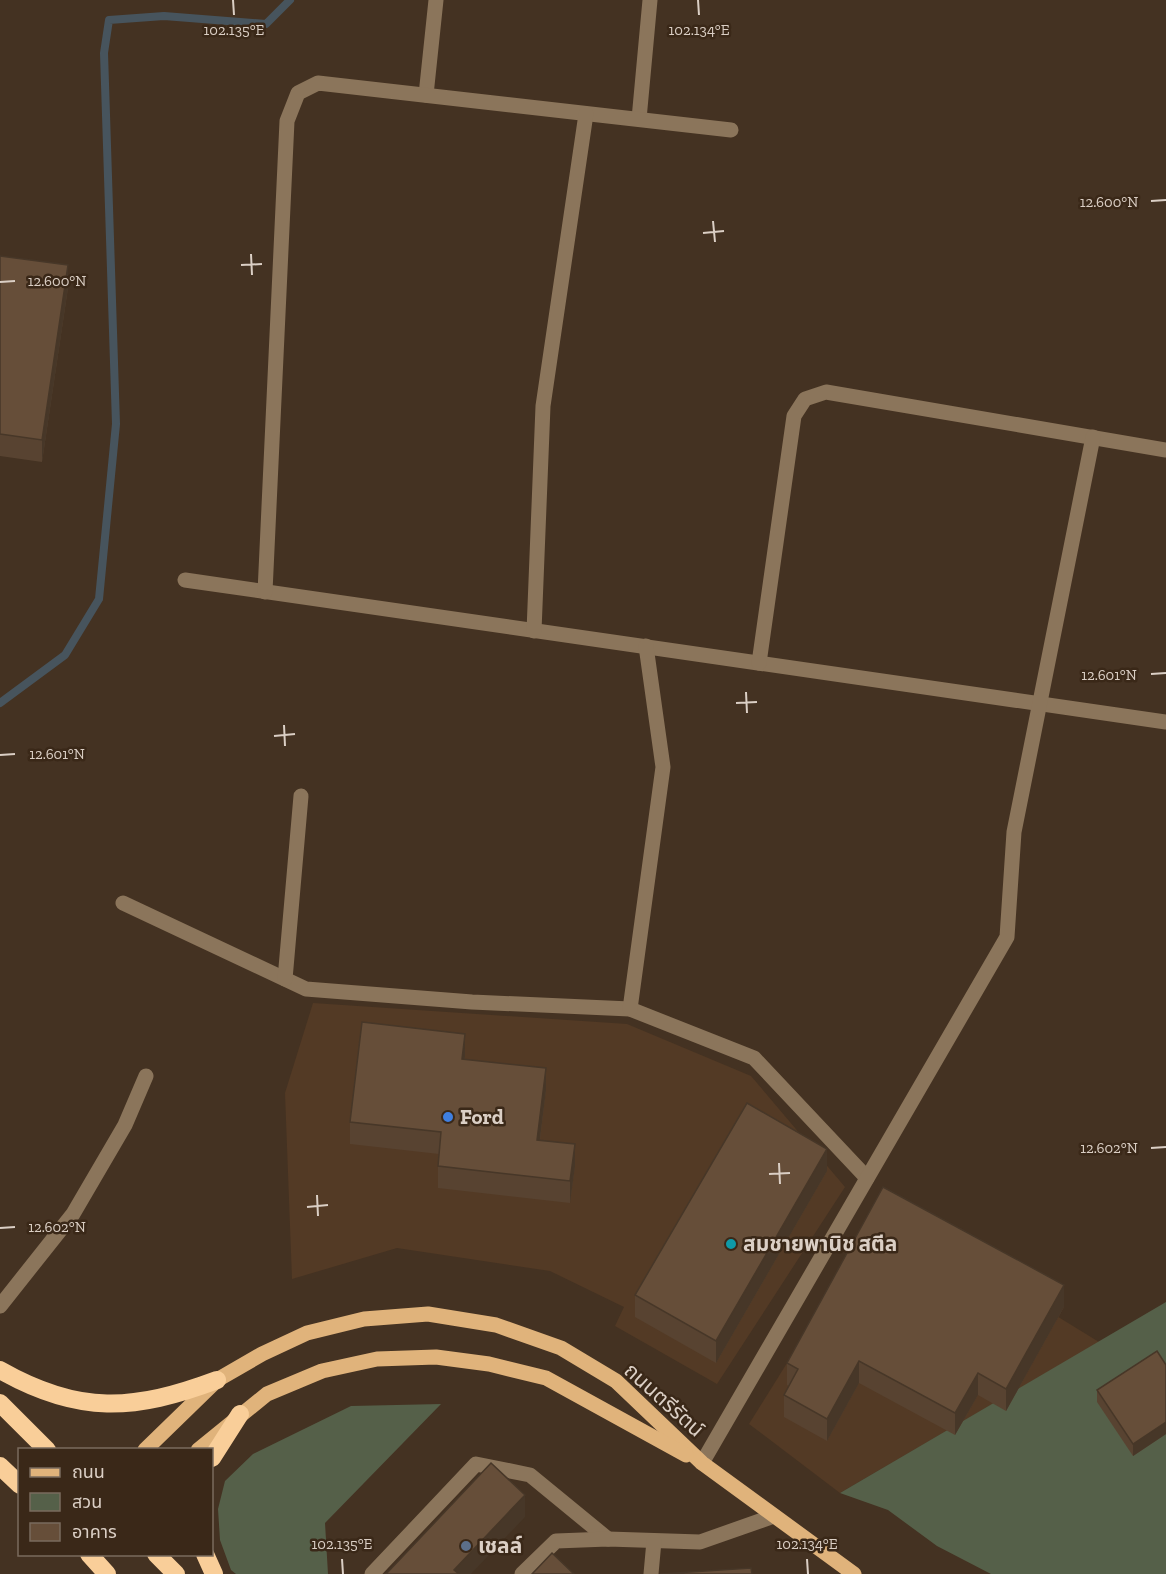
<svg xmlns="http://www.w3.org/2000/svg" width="1166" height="1574" font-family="'Zilla Slab','Noto Sans Thai',serif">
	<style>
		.built { fill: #533a25 }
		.green { fill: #556049 }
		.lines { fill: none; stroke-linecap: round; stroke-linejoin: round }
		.stream { stroke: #47545d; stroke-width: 8 }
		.minor { stroke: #8b755b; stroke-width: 15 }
		.major { stroke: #e0b37b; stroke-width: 15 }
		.highway { stroke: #f9ce99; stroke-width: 18 }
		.wall { fill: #584331 }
		.shaded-wall { fill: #473728 }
		.building { fill: #664e39; stroke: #473728; stroke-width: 1.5 }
		.ticks { fill: none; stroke: #dbcfc5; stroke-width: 2 }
		.shop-dot { fill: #3f7fe0; stroke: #3a2818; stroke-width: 2 }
		.culture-dot { fill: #0f9aa8; stroke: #3a2818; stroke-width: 2 }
		.service-dot { fill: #5c6f8a; stroke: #3a2818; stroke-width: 2 }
		.labels { text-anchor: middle; stroke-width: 5; stroke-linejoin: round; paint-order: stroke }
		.poi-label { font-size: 21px; font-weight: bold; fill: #dbcfc5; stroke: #3a2818; text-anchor: start }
		.street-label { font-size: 21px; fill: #dbcfc5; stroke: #3a2818 }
		.ticks-label { font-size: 15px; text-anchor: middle; fill: #dbcfc5; stroke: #3a2818; stroke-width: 5; stroke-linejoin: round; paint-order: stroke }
	</style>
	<rect width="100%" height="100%" fill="#443222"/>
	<g class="built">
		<polygon points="313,1003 627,1024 751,1076 845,1187 717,1384 615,1326 624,1307 550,1271 397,1248 292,1279 285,1093"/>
		<polygon points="883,1209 1099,1342 840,1493 749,1424"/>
	</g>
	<g class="green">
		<polygon points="1166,1302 1166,1574 991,1574 937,1546 888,1510 840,1493"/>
		<polygon points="441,1404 325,1523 328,1574 236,1574 231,1570 220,1540 218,1509 225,1481 253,1454 351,1406"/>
	</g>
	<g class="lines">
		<polyline class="stream" points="0,703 65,655 99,599 116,424 104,53 109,20 164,16 266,24 290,0"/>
		<g class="minor">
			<polyline points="426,95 436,0"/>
			<polyline points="639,119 650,0"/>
			<polyline points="185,580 1166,722"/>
			<polyline points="265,592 287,121 298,93 318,83 731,130"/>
			<polyline points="534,631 543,406 586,114"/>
			<polyline points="759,663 794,416 805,399 826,392 1166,450"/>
			<polyline points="123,903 306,989 472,1002 630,1009 754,1058 867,1178"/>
			<polyline points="285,979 301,796"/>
			<polyline points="630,1009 663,767 646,646"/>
			<polyline points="0,1306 73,1214 125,1125 146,1076"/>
			<polyline points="702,1463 1007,937 1014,832 1093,437"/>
			<polyline points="372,1574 476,1464 530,1475 608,1539"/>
			<polyline points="522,1574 556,1541 608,1539 700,1542 774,1516"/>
			<polyline points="651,1574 654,1541"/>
		</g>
		<g class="major">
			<polyline points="145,1450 217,1380 262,1354 307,1333 364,1319 428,1314 496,1325 561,1348 616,1381 702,1463 854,1574"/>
			<polyline points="198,1450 267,1394 322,1371 377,1359 436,1357 489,1364 546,1378 686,1455"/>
		</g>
		<g class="highway">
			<path d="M0,1370C79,1415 134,1411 217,1380"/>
			<polyline points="0,1403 47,1450"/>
			<polyline points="212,1458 240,1414"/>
			<polyline points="0,1466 20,1485"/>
			<polyline points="89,1554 107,1574"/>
			<polyline points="156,1554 176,1574"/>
			<polyline points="205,1554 214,1574"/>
		</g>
	</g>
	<g class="wall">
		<polygon points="0,256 68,288 42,462 0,456"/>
		<polygon points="465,1056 465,1059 546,1090 540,1140 575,1166 570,1203 438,1188 438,1166 439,1154 350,1144 350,1122"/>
		<polygon points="827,1171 716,1363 635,1317 635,1295"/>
		<polygon points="1064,1307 1006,1411 978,1395 955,1435 859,1383 827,1441 784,1417 784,1395 789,1386 787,1385 787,1363"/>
		<polygon points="1166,1365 1166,1434 1133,1456 1097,1402 1097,1390"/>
	</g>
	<g class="shaded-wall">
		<polygon points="68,265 68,288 42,462 42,440"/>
		<polygon points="465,1034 465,1056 462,1081 462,1059"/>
		<polygon points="546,1068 546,1090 537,1162 537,1140"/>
		<polygon points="575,1144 575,1166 570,1203 570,1181"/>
		<polygon points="827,1149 827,1171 716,1363 716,1341"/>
		<polygon points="1064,1285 1064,1307 1006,1411 1006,1389"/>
		<polygon points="859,1361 859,1383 827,1441 827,1419"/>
		<polygon points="978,1373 978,1395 955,1435 955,1413"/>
		<polygon points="1166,1422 1166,1434 1133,1456 1133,1444"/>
		<polygon points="525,1495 525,1517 471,1574 454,1574 454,1570"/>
	</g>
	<g class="building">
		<polygon points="0,256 68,265 42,440 0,434"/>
		<polygon points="362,1022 465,1034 462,1059 546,1068 537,1140 575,1144 570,1181 438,1166 441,1132 350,1122"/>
		<polygon points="747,1103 827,1149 716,1341 635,1295"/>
		<polygon points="883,1187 1064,1285 1006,1389 978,1373 955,1413 859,1361 827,1419 784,1395 798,1369 787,1363"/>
		<polygon points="1157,1351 1166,1365 1166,1422 1133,1444 1097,1390"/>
		<polygon points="491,1463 525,1495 454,1570 459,1574 386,1574"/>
		<polygon points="552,1553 574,1574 532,1574"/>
		<polygon points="751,1568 752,1574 660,1574"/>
	</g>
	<path class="ticks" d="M233,0L234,15M698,0L699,15M1151,201L1166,200M713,221L715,242M703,233L724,231M251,254L252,275M241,265L262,264M0,282L15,281M1151,674L1166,673M746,692L747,713M736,703L757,702M284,725L285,746M274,736L295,734M0,755L15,754M1151,1148L1166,1147M779,1163L780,1184M769,1174L790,1173M317,1195L318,1216M307,1207L328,1205M0,1228L15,1227M342,1559L343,1574M807,1559L808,1574"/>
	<circle class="shop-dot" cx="448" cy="1117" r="6"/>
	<circle class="culture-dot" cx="731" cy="1244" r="6"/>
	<circle class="service-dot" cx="466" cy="1546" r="6"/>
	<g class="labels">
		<g class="poi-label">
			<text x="460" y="1124">Ford</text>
			<text x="743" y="1251">สมชายพานิช สตีล</text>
			<text x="478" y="1553">เชลล์</text>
		</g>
		<g class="street-label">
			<text transform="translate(664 1400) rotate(42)" y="7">ถนนตรีรัตน์</text>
		</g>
	</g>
	<g class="ticks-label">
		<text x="234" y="35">102.135°E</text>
		<text x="699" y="35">102.134°E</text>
		<text x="1109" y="207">12.600°N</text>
		<text x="57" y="286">12.600°N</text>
		<text x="1109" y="680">12.601°N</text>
		<text x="57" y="759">12.601°N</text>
		<text x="1109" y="1153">12.602°N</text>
		<text x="57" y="1232">12.602°N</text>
		<text x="342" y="1549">102.135°E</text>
		<text x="807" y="1549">102.134°E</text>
	</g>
	<rect x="18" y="1448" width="195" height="108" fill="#3a2818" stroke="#7a6b5d" stroke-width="1.5"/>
	<rect x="30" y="1468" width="30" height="9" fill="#e0b37b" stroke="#7a6b5d" stroke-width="1.5"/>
	<text x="72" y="1478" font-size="18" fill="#dbcfc5">ถนน</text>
	<rect x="30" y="1493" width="30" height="18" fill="#556049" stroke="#7a6b5d" stroke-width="1.5"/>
	<text x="72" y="1508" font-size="18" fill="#dbcfc5">สวน</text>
	<rect x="30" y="1523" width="30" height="18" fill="#664e39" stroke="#7a6b5d" stroke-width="1.5"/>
	<text x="72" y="1538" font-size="18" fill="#dbcfc5">อาคาร</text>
</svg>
